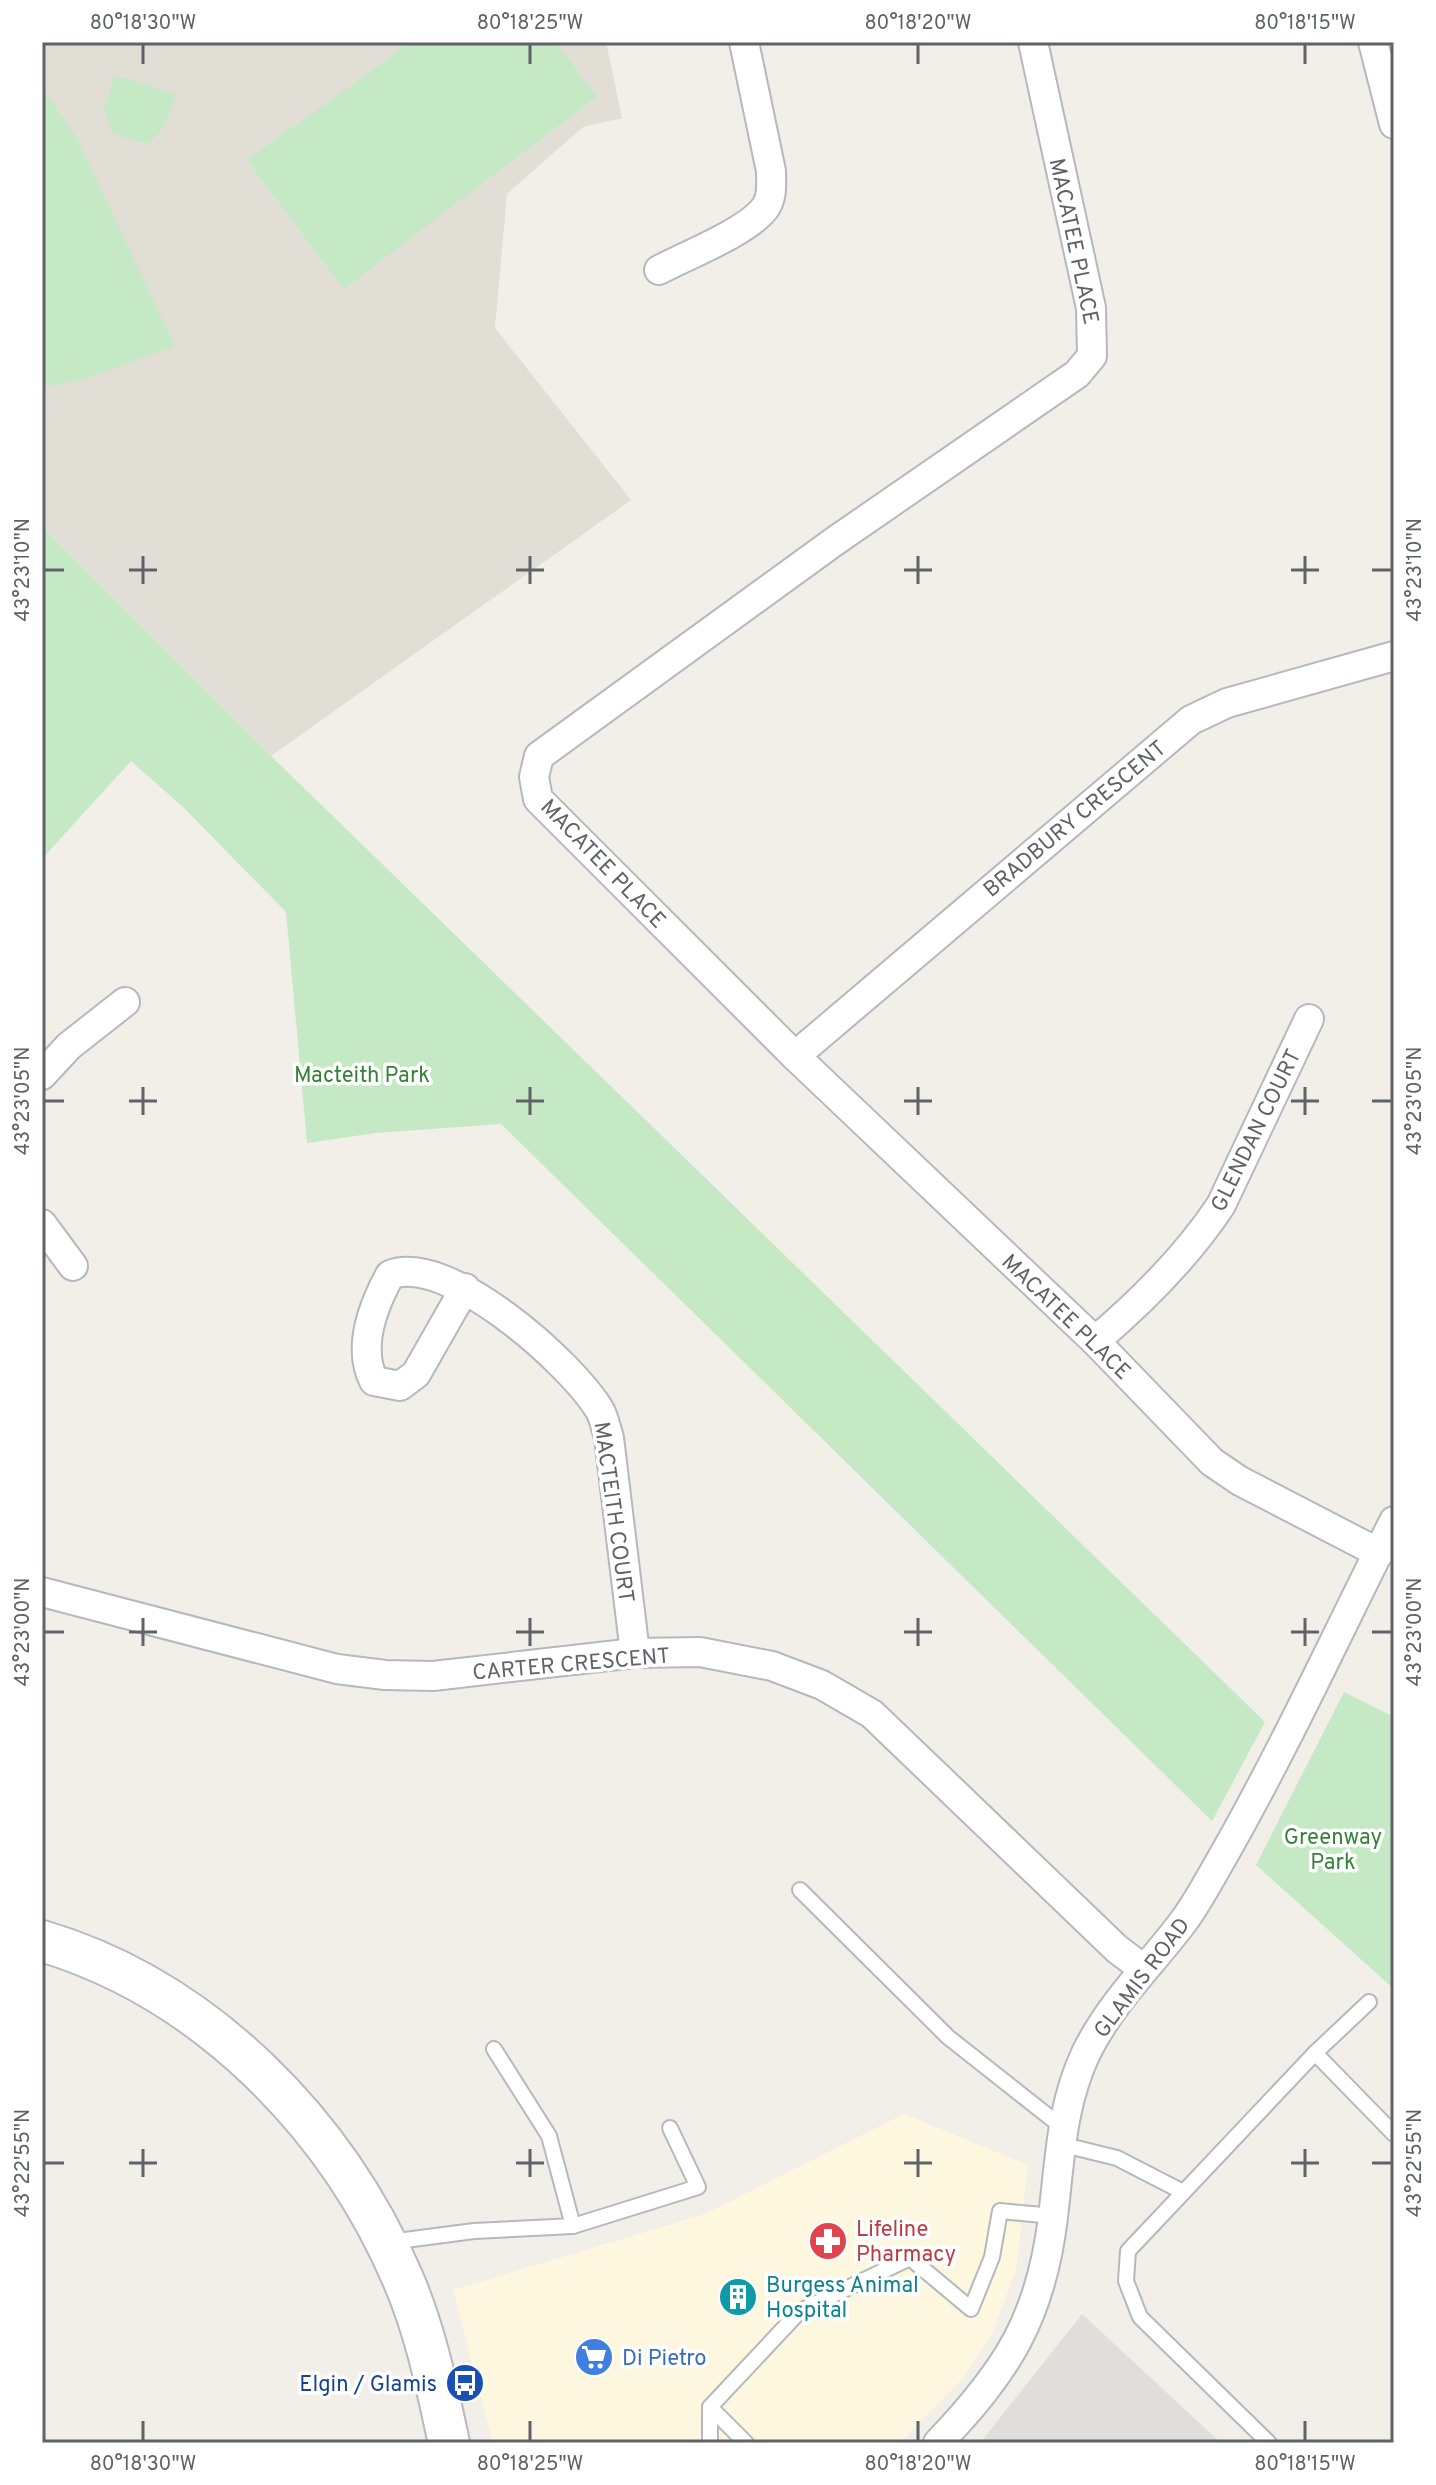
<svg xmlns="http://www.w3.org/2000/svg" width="1436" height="2485" font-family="Overpass,sans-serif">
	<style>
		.commercial { fill: #fef7e0 }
		.industrial { fill: #e0deda }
		.education { fill: #e1ded6 }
		.green { fill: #c5e8c5 }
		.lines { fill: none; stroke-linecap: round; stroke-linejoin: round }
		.lane-casing { stroke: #b5b8bc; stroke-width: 18 }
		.street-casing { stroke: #b5b8bc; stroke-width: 32 }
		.secondary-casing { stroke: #b6babf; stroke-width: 44 }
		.lane { stroke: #fff; stroke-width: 14 }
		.street { stroke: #fff; stroke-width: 28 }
		.secondary { stroke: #fff; stroke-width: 40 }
		.ticks { fill: none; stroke: #5f6368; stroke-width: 3 }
		.labels { text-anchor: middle; stroke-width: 7; stroke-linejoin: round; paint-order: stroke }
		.street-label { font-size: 22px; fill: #5f6368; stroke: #fff }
		.park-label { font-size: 22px; fill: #348238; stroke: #fff }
		.health-label { font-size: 22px; fill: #be3a42; stroke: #fff; text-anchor: start }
		.culture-label { font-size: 22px; fill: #0d838f; stroke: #fff; text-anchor: start }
		.shop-label { font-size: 22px; fill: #366cbe; stroke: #fff; text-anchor: start }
		.transit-label { font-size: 22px; fill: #164399; stroke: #fff; text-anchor: end }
		.neatline { fill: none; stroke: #5f6368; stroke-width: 3 }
		.ticks-label { font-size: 20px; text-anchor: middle; fill: #5f6368 }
	</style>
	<rect width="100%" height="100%" fill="#f1efe8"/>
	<polygon class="commercial" points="904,2114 1028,2165 1016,2270 991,2336 963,2378 900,2443 493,2443 453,2290 705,2214"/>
	<polygon class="industrial" points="1082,2314 1221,2443 980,2443"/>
	<polygon class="education" points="42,42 606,42 622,118 583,127 507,194 495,328 631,500 271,756 42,527"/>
	<g class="green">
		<polygon points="412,42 555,42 597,96 344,289 247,160"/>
		<polygon points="115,75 177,95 162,130 148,144 113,134 104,109"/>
		<polygon points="42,87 78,140 175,346 82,380 42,387"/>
		<polygon points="42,527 271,756 1265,1722 1212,1821 501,1124 376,1133 307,1143 286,912 184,808 131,761 42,859"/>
		<polygon points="1344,1692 1394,1717 1394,1989 1256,1865"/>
	</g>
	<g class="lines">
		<g class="lane-casing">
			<g id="lane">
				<polyline points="800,1890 948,2037 1062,2127"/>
				<polyline points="1315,2053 1394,2134"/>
				<polyline points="1060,2144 1117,2158 1183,2192"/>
				<polyline points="573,2226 698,2187 670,2128"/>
				<polyline points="390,2242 474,2231 573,2226 549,2136 494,2049"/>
				<polyline points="710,2407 746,2443"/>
				<polyline points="710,2443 710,2407 800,2311 910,2258 971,2309 992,2257 1000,2211 1053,2216"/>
				<polyline points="1269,2443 1140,2317 1126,2281 1128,2251 1315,2053 1369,2002"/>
			</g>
		</g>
		<g class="street-casing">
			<g id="street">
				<polyline points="1033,42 1091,308 1092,356 1077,374 835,541 539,756 534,777 538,799 795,1056 1095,1341 1212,1462 1240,1481 1379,1553"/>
				<polyline points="1373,42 1394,124"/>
				<path d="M659,270C687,255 747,232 765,208C773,197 771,183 771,171L744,42"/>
				<polyline points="795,1056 1191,720 1227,703 1394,656"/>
				<polyline points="42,1075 69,1046 125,1002"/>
				<polyline points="42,1224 73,1266"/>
				<path d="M465,1288L416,1374L400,1386L374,1381C357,1348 373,1306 390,1275C447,1252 570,1362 599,1409C604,1417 606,1428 609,1438L635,1653"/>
				<path d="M1095,1341C1141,1302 1188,1255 1221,1205L1309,1019"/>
				<polyline points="42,1592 337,1669 385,1675 433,1676 635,1653 700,1652 772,1666 822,1685 872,1714 1117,1949 1142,1968"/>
				<path d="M938,2443C1007,2371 1041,2318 1053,2217C1060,2160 1061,2106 1086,2053C1111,2002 1150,1966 1183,1922C1196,1905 1207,1884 1218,1865C1282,1754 1336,1636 1394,1521"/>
			</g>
		</g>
		<g class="secondary-casing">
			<path id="secondary" d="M42,1941C206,1990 337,2125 403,2279C426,2332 437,2388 449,2443"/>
		</g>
		<use href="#lane" class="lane"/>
		<use href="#street" class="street"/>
		<use href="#secondary" class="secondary"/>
	</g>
	<path class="ticks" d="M143,44V64M530,44V64M918,44V64M1305,44V64M143,556V584M530,556V584M918,556V584M1305,556V584M44,570H64M129,570H157M516,570H544M904,570H932M1291,570H1319M1372,570H1392M143,1087V1115M530,1087V1115M918,1087V1115M1305,1087V1115M44,1101H64M129,1101H157M516,1101H544M904,1101H932M1291,1101H1319M1372,1101H1392M143,1618V1646M530,1618V1646M918,1618V1646M1305,1618V1646M44,1632H64M129,1632H157M516,1632H544M904,1632H932M1291,1632H1319M1372,1632H1392M143,2149V2177M530,2149V2177M918,2149V2177M1305,2149V2177M44,2163H64M129,2163H157M516,2163H544M904,2163H932M1291,2163H1319M1372,2163H1392M143,2421V2441M530,2421V2441M918,2421V2441M1305,2421V2441"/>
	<defs>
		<g id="pharmacy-disc" transform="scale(2)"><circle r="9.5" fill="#e0444e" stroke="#fff"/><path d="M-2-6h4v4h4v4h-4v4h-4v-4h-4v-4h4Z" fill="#fff"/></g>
		<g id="building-disc" transform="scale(2)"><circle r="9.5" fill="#0f9aa8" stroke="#fff"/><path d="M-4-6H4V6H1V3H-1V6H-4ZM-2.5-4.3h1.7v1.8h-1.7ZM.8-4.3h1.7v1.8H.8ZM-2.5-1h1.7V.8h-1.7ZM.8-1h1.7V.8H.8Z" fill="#fff"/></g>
		<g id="supermarket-disc" transform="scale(2)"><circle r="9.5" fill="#3f7fe0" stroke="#fff"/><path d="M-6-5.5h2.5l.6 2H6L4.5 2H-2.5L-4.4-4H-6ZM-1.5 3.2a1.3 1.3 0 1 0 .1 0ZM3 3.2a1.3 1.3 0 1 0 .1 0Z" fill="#fff"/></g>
		<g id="bus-disc" transform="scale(2)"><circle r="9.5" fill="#1a4fb4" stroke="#fff"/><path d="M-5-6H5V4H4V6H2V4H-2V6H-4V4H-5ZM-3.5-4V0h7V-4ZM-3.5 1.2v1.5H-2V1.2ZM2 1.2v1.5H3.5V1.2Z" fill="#fff"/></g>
	</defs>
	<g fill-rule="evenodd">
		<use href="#pharmacy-disc" x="828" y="2241"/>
		<use href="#building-disc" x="738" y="2297"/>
		<use href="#supermarket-disc" x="594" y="2357"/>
		<use href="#bus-disc" x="465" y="2383"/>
	</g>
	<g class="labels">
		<g class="street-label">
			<text transform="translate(1075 241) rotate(78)" y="8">MACATEE PLACE</text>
			<text transform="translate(1074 818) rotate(-40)" y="8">BRADBURY CRESCENT</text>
			<text transform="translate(604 863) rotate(46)" y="8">MACATEE PLACE</text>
			<text transform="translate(1255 1130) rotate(-64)" y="8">GLENDAN COURT</text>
			<text transform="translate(1067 1316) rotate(44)" y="8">MACATEE PLACE</text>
			<text transform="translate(615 1512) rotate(82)" y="8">MACTEITH COURT</text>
			<text transform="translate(571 1663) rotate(-5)" y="8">CARTER CRESCENT</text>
			<text transform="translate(1141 1977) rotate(-53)" y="8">GLAMIS ROAD</text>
		</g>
		<g class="park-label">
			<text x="362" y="1082">Macteith Park</text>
			<text x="1333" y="1844">Greenway<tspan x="1333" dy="25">Park</tspan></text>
		</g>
		<g class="health-label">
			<text x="856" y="2236">Lifeline<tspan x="856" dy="25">Pharmacy</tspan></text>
		</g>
		<g class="culture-label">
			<text x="766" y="2292">Burgess Animal<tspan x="766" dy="25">Hospital</tspan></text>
		</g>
		<g class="shop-label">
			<text x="622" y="2365">Di Pietro</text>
		</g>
		<g class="transit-label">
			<text x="437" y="2391">Elgin / Glamis</text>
		</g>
	</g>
	<rect width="1436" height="2485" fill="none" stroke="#ffffff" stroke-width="88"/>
	<rect x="44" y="44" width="1348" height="2397" class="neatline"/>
	<g class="ticks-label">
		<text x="143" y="29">80°18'30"W</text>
		<text x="530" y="29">80°18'25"W</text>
		<text x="918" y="29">80°18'20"W</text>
		<text x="1305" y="29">80°18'15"W</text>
		<text transform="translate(22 570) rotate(-90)" y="7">43°23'10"N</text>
		<text transform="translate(1414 570) rotate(-90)" y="7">43°23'10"N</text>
		<text transform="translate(22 1101) rotate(-90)" y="7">43°23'05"N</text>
		<text transform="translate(1414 1101) rotate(-90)" y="7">43°23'05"N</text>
		<text transform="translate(22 1632) rotate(-90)" y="7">43°23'00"N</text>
		<text transform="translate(1414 1632) rotate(-90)" y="7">43°23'00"N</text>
		<text transform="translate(22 2163) rotate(-90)" y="7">43°22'55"N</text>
		<text transform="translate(1414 2163) rotate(-90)" y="7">43°22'55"N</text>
		<text x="143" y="2470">80°18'30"W</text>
		<text x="530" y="2470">80°18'25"W</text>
		<text x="918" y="2470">80°18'20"W</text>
		<text x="1305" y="2470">80°18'15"W</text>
	</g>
</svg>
